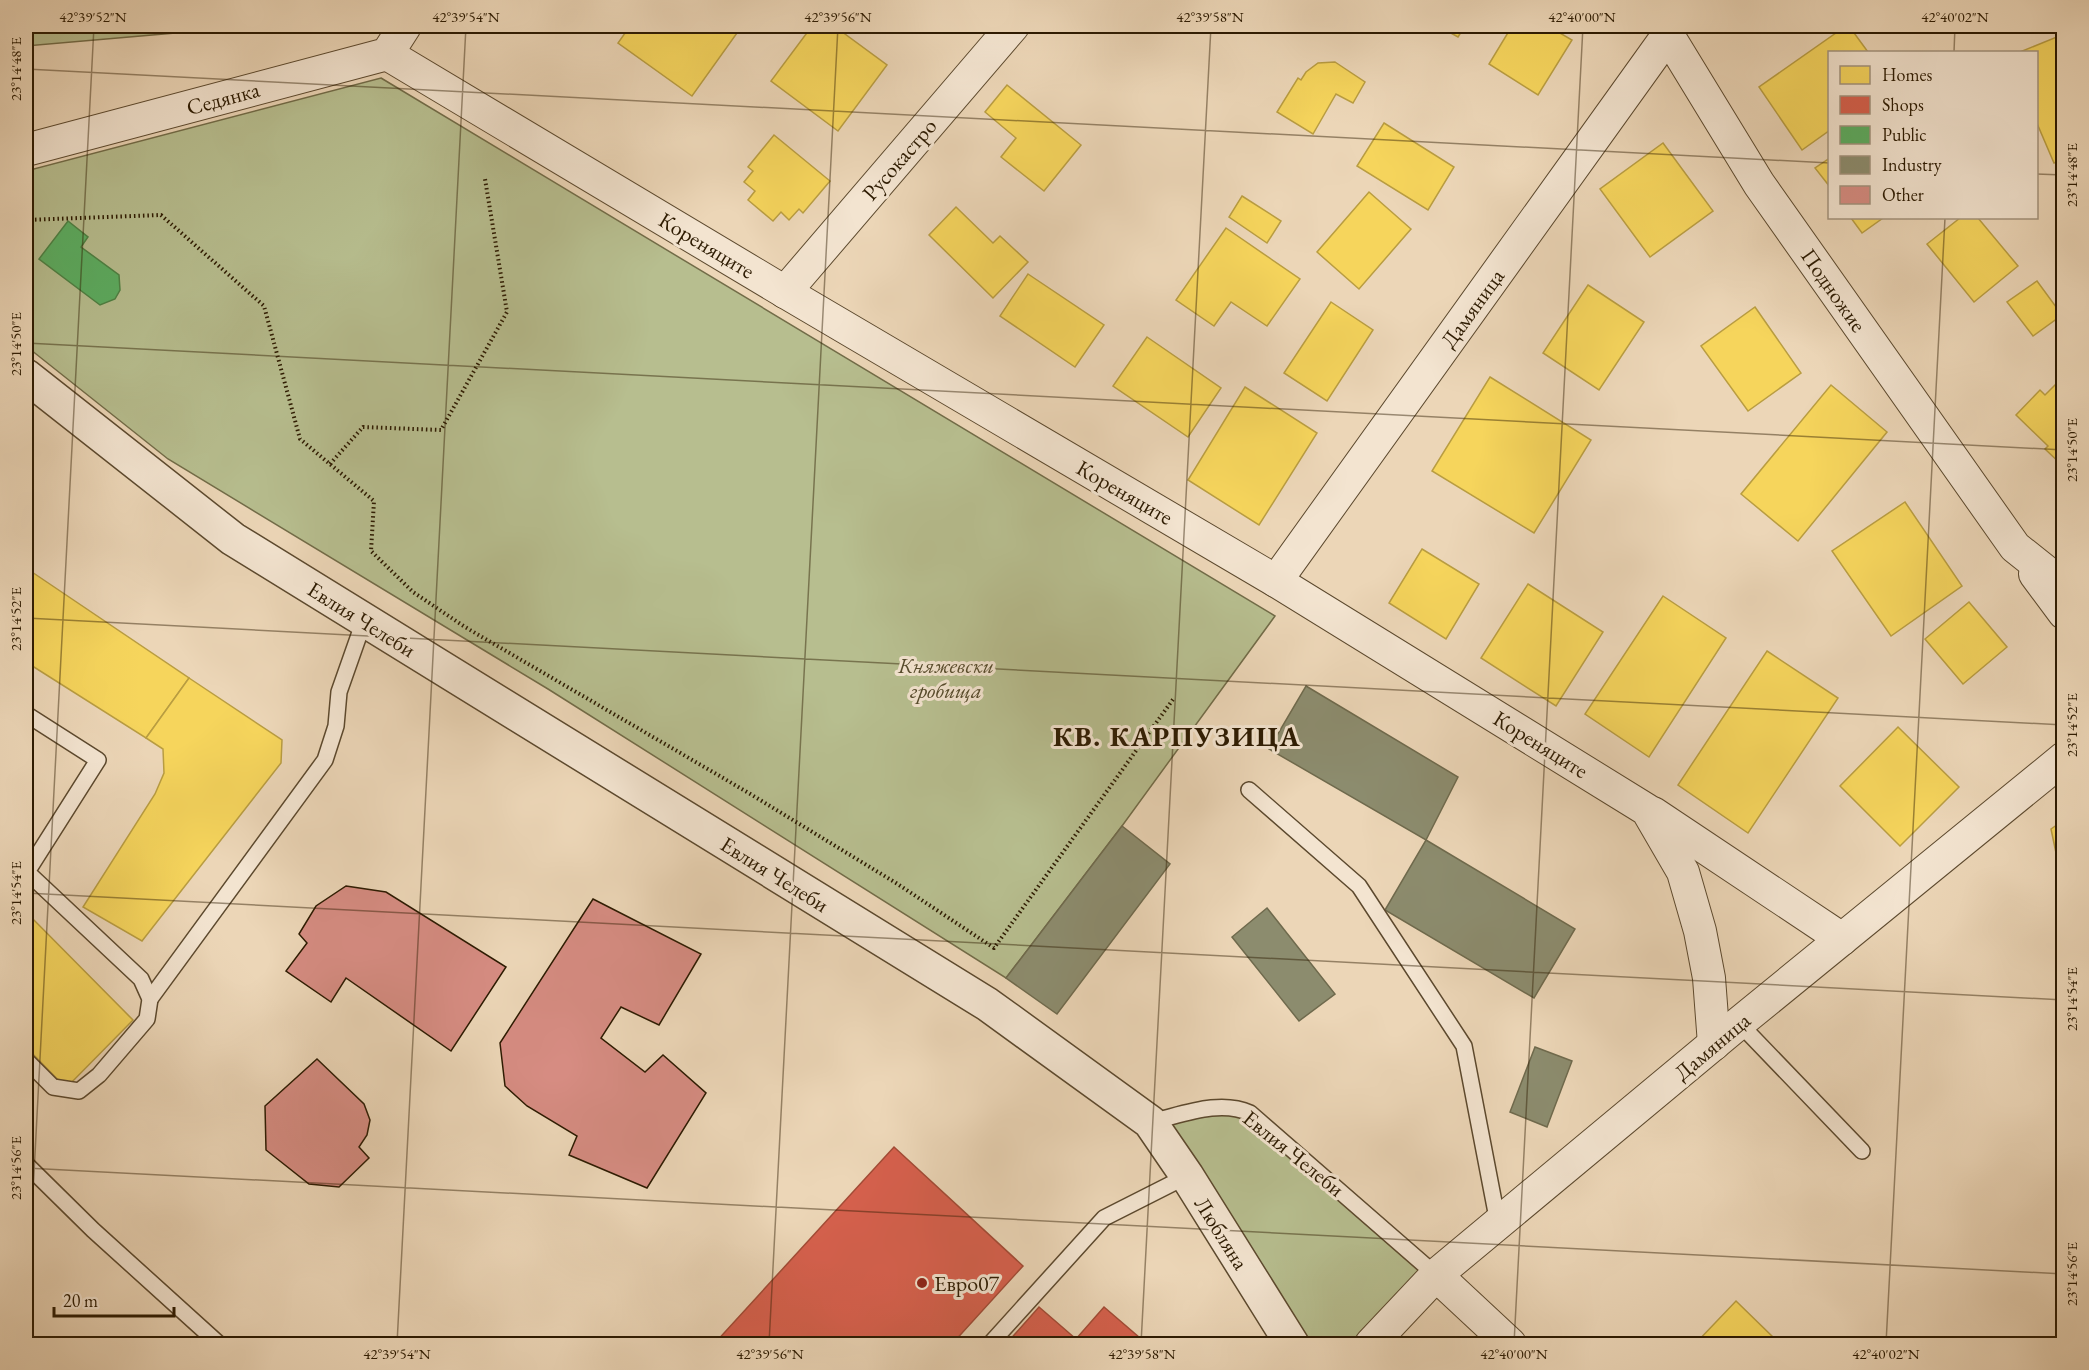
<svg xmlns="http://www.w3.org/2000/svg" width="2089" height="1370" font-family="'EB Garamond',serif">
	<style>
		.green { fill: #b7be8f; stroke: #726c48; stroke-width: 1.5 }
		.homes { fill: #f6d55c; stroke: #b99d41; stroke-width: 1.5 }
		.shops { fill: #d6604d; stroke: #a34b36; stroke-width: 1.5 }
		.public { fill: #5aae61; stroke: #4c8244; stroke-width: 1.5 }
		.industry { fill: #8c8c6e; stroke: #6f6a4d; stroke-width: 1.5 }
		.building { fill: #d68c82; stroke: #2c1a01; stroke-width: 1.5 }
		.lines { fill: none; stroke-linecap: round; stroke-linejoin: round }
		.service-casing { stroke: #5c492e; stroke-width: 18 }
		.minor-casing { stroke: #5c492e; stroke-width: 34 }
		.tertiary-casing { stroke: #5c492e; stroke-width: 36 }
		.path { stroke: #2c1a01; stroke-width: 4; stroke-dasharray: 1.5 3; stroke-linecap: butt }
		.service { stroke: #f3e4d0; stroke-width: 15 }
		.minor { stroke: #f3e4d0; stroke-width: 32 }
		.tertiary { stroke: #f3e4d0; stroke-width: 33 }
		.ticks { fill: none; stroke: #2c1a01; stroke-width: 1.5; stroke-opacity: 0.45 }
		.poi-dot { fill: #8f2418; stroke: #f3e4d0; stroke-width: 2 }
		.labels { text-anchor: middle; stroke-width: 6; stroke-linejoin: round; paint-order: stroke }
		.street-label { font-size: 22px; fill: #2c1a01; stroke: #f3e4d0 }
		.park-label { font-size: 22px; font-style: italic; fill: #564b2c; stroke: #f3e4d0 }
		.poi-label { font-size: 22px; fill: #2c1a01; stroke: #f3e4d0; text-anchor: start }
		.district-label { font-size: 28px; font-weight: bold; letter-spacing: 1.5px; fill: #2c1a01; stroke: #f3e4d0 }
		.neatline { fill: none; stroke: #2c1a01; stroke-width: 2 }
		.ticks-label { font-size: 15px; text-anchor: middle; fill: #2c1a01 }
	</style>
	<rect width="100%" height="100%" fill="#ecd6b7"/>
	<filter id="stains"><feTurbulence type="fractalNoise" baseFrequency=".00333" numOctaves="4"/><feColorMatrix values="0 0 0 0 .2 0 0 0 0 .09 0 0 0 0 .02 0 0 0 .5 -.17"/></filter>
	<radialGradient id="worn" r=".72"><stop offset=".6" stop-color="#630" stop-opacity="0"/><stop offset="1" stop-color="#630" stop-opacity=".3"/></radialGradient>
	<g class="green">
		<polygon points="26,26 178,26 175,33 26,46"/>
		<polygon points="381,78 1275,616 1122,826 1006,978 548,689 168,459 26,346 26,171"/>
		<polygon points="1238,1108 1436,1275 1371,1344 1292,1344 1150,1122"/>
	</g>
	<g class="homes">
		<polygon points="630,26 742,26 692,96 618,43"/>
		<polygon points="812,26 834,26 887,65 838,131 771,81"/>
		<polygon points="1438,26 1465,26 1458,37"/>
		<polygon points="1512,26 1548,26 1572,40 1538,95 1489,64"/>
		<polygon points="1846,26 1849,26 1868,52 1830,52 1830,130 1802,150 1759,87"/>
		<polygon points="2064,34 2064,159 2054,163 2036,121 2036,52 2020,52"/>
		<polygon points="1335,62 1365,82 1353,103 1336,94 1313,134 1277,112 1298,78 1301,80 1306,72 1318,63"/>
		<polygon points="1007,85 1081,145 1044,191 1001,157 1016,138 985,112"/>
		<polygon points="1384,123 1454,167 1428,210 1357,166"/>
		<polygon points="774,135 830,181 803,213 799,209 789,220 781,212 773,221 748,200 755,191 744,182 753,171 748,167"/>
		<polygon points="1663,143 1713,211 1650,257 1600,189"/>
		<polygon points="1830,158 1830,187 1815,168"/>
		<polygon points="1369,192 1411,229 1359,289 1317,252"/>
		<polygon points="1242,196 1281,221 1267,243 1229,217"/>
		<polygon points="956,207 993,243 1000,236 1028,262 993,298 929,235"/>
		<polygon points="1851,218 1883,218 1862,233"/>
		<polygon points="1960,218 1978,218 2018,266 1974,302 1927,244"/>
		<polygon points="1226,228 1300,279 1267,326 1231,302 1214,326 1176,300"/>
		<polygon points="1028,274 1104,325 1075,367 1000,316"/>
		<polygon points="2037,281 2062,315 2033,336 2007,302"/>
		<polygon points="1588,285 1644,322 1599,390 1543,353"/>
		<polygon points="1331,302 1373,330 1327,401 1284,373"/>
		<polygon points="1755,307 1801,373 1748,411 1701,346"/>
		<polygon points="1147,337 1221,388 1188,437 1113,386"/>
		<polygon points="2064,376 2064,467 2045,449 2048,446 2016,415 2040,390 2045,395"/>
		<polygon points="1490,377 1591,440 1534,533 1432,471"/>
		<polygon points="1831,385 1887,432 1798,541 1741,494"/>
		<polygon points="1245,387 1317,433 1259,525 1188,480"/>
		<polygon points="1905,502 1962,586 1891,636 1832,551"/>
		<polygon points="1422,549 1479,584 1446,639 1389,603"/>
		<polygon points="26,568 189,678 146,738 26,662"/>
		<polygon points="1528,584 1603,632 1556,706 1481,658"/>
		<polygon points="1663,596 1726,638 1649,757 1585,714"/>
		<polygon points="1969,602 2007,647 1963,684 1925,639"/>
		<polygon points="1767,651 1838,698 1748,833 1678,785"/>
		<polygon points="189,678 282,740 281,763 142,941 83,907 155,794 164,773 163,749 146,738"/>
		<polygon points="1898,727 1959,787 1900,846 1840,786"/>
		<polygon points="2064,820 2064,891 2051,829"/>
		<polygon points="26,912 133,1020 66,1088 26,1047"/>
		<polygon points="1736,1301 1777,1341 1773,1344 1695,1344"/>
	</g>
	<g class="shops">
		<polygon points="894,1147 1023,1266 952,1344 714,1344"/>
		<polygon points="1039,1307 1076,1339 1104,1307 1147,1344 1006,1344"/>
	</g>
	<polygon class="public" points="68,221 88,237 81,247 119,275 120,290 115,299 100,305 39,259"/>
	<g class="industry">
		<polygon points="1306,686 1458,777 1426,840 1269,749"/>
		<polygon points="1122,826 1170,864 1057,1014 1006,978"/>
		<polygon points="1426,840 1575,929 1534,998 1385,910"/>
		<polygon points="1267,908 1335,994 1299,1021 1232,937"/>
		<polygon points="1535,1047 1572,1061 1547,1127 1510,1112"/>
	</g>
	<g class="building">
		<polygon points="346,886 386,892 506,967 451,1051 346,978 331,1002 286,971 307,943 299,934 316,906"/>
		<polygon points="593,899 701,954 659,1025 621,1007 601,1038 645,1072 663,1055 706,1093 647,1188 569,1155 577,1136 527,1106 505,1086 500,1043"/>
		<polygon points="317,1059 364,1104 370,1120 367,1135 359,1147 369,1158 339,1187 309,1184 266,1150 265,1106"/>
	</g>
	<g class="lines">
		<g class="service-casing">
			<g id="service">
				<polyline points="26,714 98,760 27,872 141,979 150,999 147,1019 99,1075 79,1091 53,1087 26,1060"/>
				<polyline points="1249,790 1359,886 1464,1046 1498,1223"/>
				<polyline points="150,999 325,760 336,726 339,692 364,621"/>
				<polyline points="1739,1023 1862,1151"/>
				<path d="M1150,1122C1182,1115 1219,1099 1250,1113L1436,1275"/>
				<polyline points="26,1164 93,1230 219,1344"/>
				<polyline points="990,1344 1104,1218 1187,1176"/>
			</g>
		</g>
		<g class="minor-casing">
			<g id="minor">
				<polyline points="1666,26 1668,35 1759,184 2015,547 2064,586"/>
				<polyline points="387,54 785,292 1276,581 1647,810 1683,872 1700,931 1709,978 1714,1044"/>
				<polyline points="26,150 387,54 405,26"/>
				<polyline points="785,292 1013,26"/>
				<polyline points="2035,574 2064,613"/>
				<polyline points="1276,581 1668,35"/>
				<polyline points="1653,813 1842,939"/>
				<polyline points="1436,1275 1510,1344"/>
				<polyline points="1371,1344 1436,1275 1739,1023 2064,758"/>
			</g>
		</g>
		<g class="tertiary-casing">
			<polyline id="tertiary" points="26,376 233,539 987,1004 1150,1122 1187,1176 1292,1344"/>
		</g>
		<g class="path">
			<polyline points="26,220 161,215 264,306 300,439 374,501 371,551 413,592 465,627 747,792 896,883 994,948 1174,698"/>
			<polyline points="330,464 363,427 441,430 507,312 485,179"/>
		</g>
		<use href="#service" class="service"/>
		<use href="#minor" class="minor"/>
		<use href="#tertiary" class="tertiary"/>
	</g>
	<path class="ticks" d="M1954,52L1955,26M26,69L1830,163M2036,174L2064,175M26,343L2064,450M26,618L2064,725M26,893L2064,1000M26,1168L2064,1274M26,1326L94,26M397,1344L466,26M769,1344L838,26M1141,1344L1211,26M1514,1344L1583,26M1886,1344L1945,218"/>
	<circle class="poi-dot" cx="922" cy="1283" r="6"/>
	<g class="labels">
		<g class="street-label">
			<text transform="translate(223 98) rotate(-15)" y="8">Седянка</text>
			<text transform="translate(899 159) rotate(-49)" y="8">Русокастро</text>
			<text transform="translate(707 245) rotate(31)" y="8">Кореняците</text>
			<text transform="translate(1834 290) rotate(55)" y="8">Подножие</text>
			<text transform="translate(1472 308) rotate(-54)" y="8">Дамяница</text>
			<text transform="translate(1125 492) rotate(30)" y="8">Кореняците</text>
			<text transform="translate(362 619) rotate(32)" y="8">Евлия Челеби</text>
			<text transform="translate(1541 744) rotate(32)" y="8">Кореняците</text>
			<text transform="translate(775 874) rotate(32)" y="8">Евлия Челеби</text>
			<text transform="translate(1712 1046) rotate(-40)" y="8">Дамяница</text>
			<text transform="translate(1294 1153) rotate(39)" y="8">Евлия Челеби</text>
			<text transform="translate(1222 1233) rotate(58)" y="8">Любляна</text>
		</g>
		<g class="park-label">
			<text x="946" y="673">Княжевски<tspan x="946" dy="25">гробища</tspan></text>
		</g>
		<g class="poi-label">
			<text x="934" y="1291">Евро07</text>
		</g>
		<g class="district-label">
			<text x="1177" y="746">КВ. КАРПУЗИЦА</text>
		</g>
	</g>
	<rect width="2089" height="1370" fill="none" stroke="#ecd6b7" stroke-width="66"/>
	<rect x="1828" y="51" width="210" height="168" fill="#f3e4d0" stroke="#a3937d" stroke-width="1.5"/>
	<rect x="1840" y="66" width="30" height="18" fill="#f6d55c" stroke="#a3937d" stroke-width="1.5"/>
	<text x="1882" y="81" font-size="18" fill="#2c1a01">Homes</text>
	<rect x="1840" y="96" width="30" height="18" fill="#d6604d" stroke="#a3937d" stroke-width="1.5"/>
	<text x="1882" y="111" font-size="18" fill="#2c1a01">Shops</text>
	<rect x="1840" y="126" width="30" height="18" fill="#5aae61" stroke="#a3937d" stroke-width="1.5"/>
	<text x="1882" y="141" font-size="18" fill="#2c1a01">Public</text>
	<rect x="1840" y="156" width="30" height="18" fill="#8c8c6e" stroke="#a3937d" stroke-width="1.5"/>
	<text x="1882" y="171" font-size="18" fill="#2c1a01">Industry</text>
	<rect x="1840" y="186" width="30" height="18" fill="#d68c82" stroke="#a3937d" stroke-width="1.5"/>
	<text x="1882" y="201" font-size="18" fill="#2c1a01">Other</text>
	<path d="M54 1307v9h120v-9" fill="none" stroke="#2c1a01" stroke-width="3"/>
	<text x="63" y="1307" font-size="18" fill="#2c1a01" stroke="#f3e4d0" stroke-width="4.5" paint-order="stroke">20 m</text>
	<rect x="33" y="33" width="2023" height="1304" class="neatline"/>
	<g class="ticks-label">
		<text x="93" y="22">42°39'52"N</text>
		<text x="466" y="22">42°39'54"N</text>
		<text x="838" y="22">42°39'56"N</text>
		<text x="1210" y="22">42°39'58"N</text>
		<text x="1582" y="22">42°40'00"N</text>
		<text x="1955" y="22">42°40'02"N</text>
		<text transform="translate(16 69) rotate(-90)" y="5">23°14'48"E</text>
		<text transform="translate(2072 175) rotate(-90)" y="5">23°14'48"E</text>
		<text transform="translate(16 344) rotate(-90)" y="5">23°14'50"E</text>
		<text transform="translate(2072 450) rotate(-90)" y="5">23°14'50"E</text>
		<text transform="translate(16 619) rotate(-90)" y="5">23°14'52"E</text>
		<text transform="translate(2072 725) rotate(-90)" y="5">23°14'52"E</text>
		<text transform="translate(16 893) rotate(-90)" y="5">23°14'54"E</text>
		<text transform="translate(2072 999) rotate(-90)" y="5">23°14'54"E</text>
		<text transform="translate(16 1168) rotate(-90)" y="5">23°14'56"E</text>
		<text transform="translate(2072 1274) rotate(-90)" y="5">23°14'56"E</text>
		<text x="397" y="1359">42°39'54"N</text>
		<text x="770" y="1359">42°39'56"N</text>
		<text x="1142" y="1359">42°39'58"N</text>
		<text x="1514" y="1359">42°40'00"N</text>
		<text x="1886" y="1359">42°40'02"N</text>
	</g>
	<rect width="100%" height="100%" filter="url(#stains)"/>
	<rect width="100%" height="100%" fill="url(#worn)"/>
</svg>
